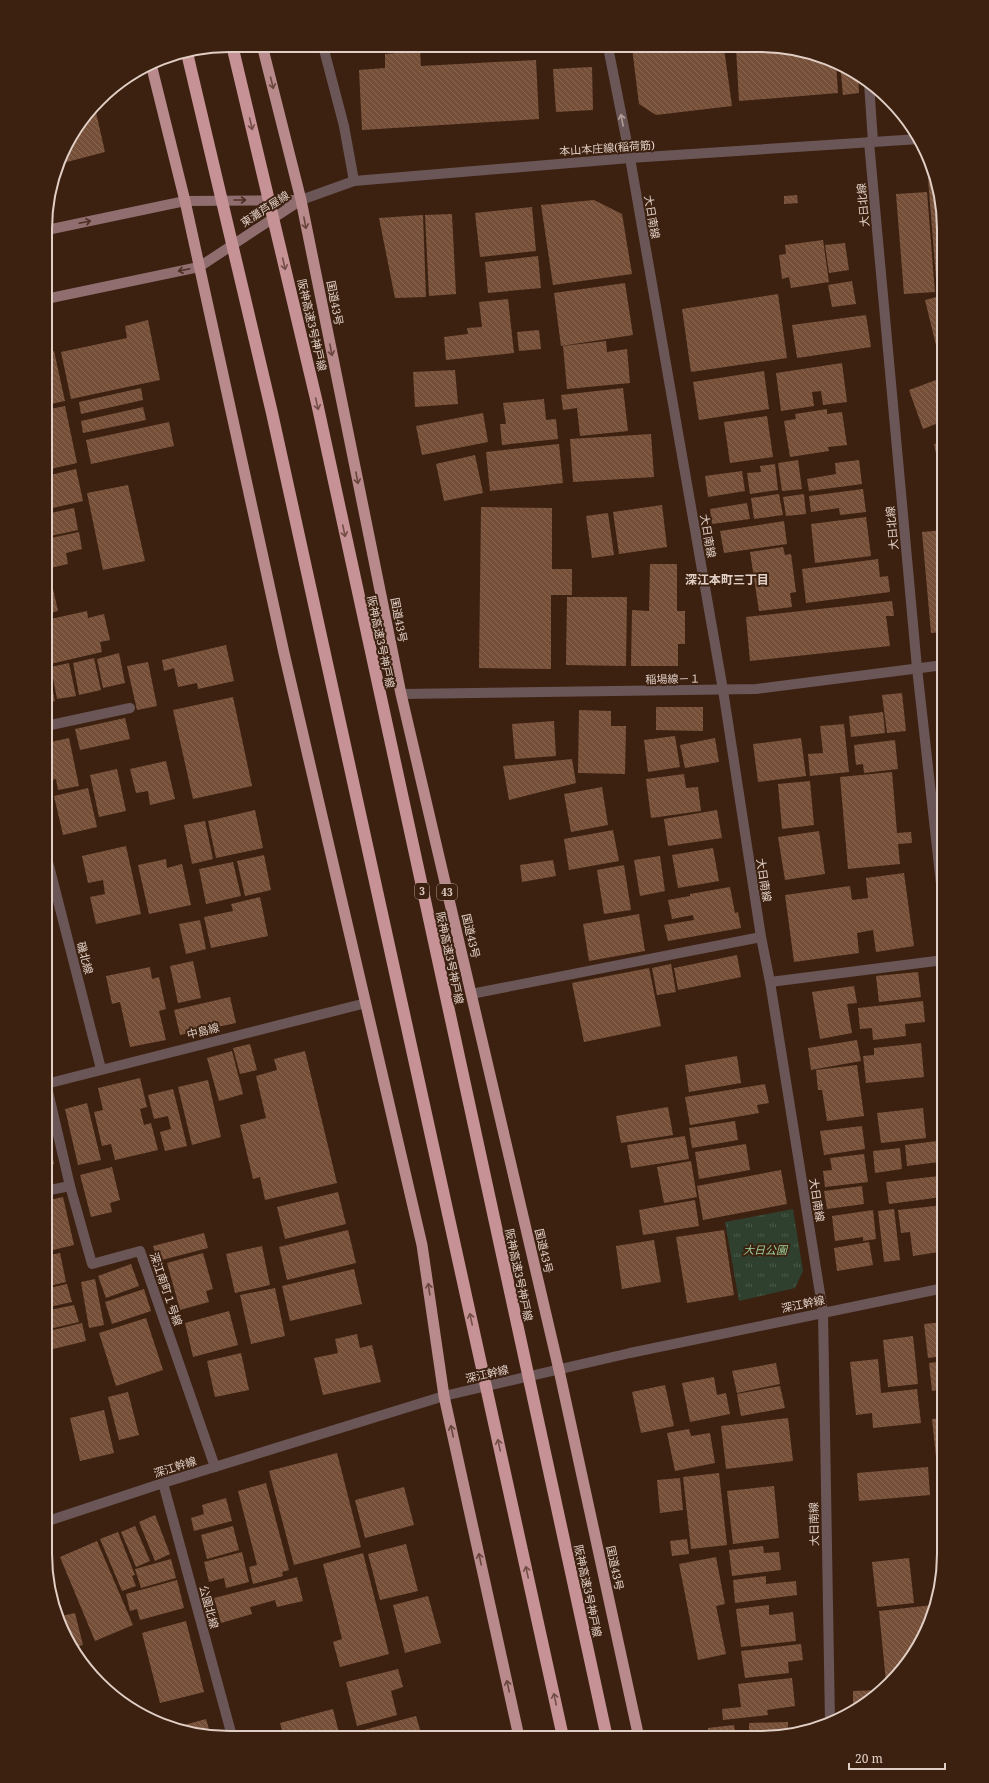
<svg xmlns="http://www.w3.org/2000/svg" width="989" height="1783" font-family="'Noto Serif','Noto Sans JP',serif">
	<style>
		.park { fill: url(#park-tufts) }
		.building { fill: url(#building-back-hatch) }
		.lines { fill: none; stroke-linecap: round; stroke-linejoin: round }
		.service { stroke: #6b5657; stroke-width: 10 }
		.minor { stroke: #6b5657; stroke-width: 10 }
		.tertiary { stroke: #6b5657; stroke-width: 10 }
		.secondary { stroke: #906e70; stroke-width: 10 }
		.trunk { stroke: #b98a8c; stroke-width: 11 }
		.motorway-bridge { stroke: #c69295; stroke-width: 12 }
		.oneway { stroke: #68463c }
		.oneway2 { stroke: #b29f99 }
		.oneway3 { stroke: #734e46 }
		.oneway4 { stroke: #4d3024 }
		.labels { text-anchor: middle; stroke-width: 4; stroke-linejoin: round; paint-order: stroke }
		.shield { fill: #3c2111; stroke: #b09b8f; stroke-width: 1 }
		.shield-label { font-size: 10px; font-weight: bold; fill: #e1cfc5 }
		.street-label { font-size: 11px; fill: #e1cfc5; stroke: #3c2111 }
		.park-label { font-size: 11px; font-style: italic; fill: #9bd09a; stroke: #3c2111 }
		.neighbourhood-label { font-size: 12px; font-weight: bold; fill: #e1cfc5; stroke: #3c2111 }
		.rim { fill: none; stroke: #e1cfc5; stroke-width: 2 }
	</style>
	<defs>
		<pattern id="park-tufts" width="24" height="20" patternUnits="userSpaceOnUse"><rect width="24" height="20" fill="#2f402e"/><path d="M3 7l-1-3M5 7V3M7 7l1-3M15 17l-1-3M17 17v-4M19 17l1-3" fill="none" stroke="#4d5b4b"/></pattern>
		<pattern id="building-back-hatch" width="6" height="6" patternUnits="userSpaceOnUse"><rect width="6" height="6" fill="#764f38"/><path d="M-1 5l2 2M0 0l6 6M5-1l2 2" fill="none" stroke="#896753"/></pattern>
	</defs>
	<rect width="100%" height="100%" fill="#3c2111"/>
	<polygon class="park" points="793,1209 803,1271 795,1288 739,1301 725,1222"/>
	<g class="building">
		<polygon points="632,48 724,48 732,106 656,115 639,104"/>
		<polygon points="736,48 796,48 836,62 838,93 739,101"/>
		<polygon points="420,51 421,66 536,60 539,119 362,130 359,70 385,68 385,54"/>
		<polygon points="840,64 858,75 859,93 843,95"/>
		<polygon points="592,67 593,110 556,112 553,69"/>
		<polygon points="95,108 105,152 59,164 64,147"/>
		<polygon points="935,177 944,229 944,290 937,292 928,178"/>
		<polygon points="927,192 935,292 904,294 896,194"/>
		<polygon points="797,195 798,203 784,204 784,196"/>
		<polygon points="594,200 622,214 632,274 553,285 541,205"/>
		<polygon points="532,207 536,251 480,257 475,213"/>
		<polygon points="452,214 456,294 429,296 425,215"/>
		<polygon points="423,215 426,297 395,298 379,218"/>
		<polygon points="823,240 829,282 791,288 789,277 782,279 779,255 786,254 785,245"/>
		<polygon points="845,243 849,270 829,273 825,245"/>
		<polygon points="538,256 541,288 488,293 485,262"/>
		<polygon points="852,281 856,304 832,307 828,285"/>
		<polygon points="625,283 633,335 561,346 554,293"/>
		<polygon points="778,294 787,358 691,372 682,309"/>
		<polygon points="944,295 944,374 943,374 925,300"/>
		<polygon points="508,299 514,353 446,360 444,337 468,334 467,328 482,327 479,302"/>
		<polygon points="866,315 871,347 797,358 792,325"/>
		<polygon points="148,320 160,380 71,399 61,352 127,338 125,326"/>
		<polygon points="539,330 541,349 519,351 517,332"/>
		<polygon points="606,341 607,352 627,349 630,383 567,389 563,346"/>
		<polygon points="54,351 65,401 46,405 46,353"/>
		<polygon points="842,363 847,402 823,405 821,391 812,392 814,406 781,411 776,373"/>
		<polygon points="455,370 458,404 415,407 413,372"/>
		<polygon points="764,371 769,409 699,420 693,382"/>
		<polygon points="944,377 944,408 937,411 941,422 923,429 909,390"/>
		<polygon points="141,388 143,400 81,414 79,402"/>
		<polygon points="623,388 628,431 580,436 577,408 563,410 561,395"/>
		<polygon points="544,399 546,420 556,419 558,439 502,445 500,424 506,424 503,403"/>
		<polygon points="65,406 77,463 46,470 46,410"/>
		<polygon points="143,407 146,420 83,433 81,421"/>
		<polygon points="827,409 827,414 842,412 847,445 828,447 829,451 790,457 784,421 796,419 795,414"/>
		<polygon points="483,413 488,442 422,455 416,426"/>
		<polygon points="767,416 773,457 730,463 724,422"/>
		<polygon points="169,422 174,446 91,464 86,440"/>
		<polygon points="651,434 654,477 573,482 570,439"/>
		<polygon points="944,442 944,466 939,467 934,444"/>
		<polygon points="559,444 563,483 490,491 486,452"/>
		<polygon points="475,455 483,493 444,501 436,464"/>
		<polygon points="798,460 802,489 782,491 778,463"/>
		<polygon points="859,460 862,484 809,491 807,479 836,474 835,463"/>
		<polygon points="775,464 778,490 750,494 747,473 761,472 760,466"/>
		<polygon points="76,469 83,501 53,508 46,476"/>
		<polygon points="742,471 745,491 708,497 705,476"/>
		<polygon points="128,485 145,561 103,570 87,493"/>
		<polygon points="863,489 866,512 840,515 839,508 811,512 809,496"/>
		<polygon points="779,494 783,515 754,519 751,498"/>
		<polygon points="804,494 806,514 786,516 783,497"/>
		<polygon points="747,503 750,519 712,524 710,509"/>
		<polygon points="662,505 667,547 619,554 613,512"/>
		<polygon points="481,507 552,508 552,569 572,569 572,595 551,595 551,669 479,668"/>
		<polygon points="74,508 78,530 46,537 46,514"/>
		<polygon points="608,513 614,555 592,558 586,516"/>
		<polygon points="866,517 871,556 815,563 811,524"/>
		<polygon points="784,521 787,544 724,553 720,531"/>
		<polygon points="944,530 944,632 931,633 922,532"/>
		<polygon points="79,532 82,549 66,553 68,564 46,569 46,539"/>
		<polygon points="783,547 785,555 791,554 796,592 790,593 792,607 759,611 750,552"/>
		<polygon points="878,559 880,577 888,576 890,592 806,603 802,569"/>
		<polygon points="650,564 677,564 677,611 685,611 685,644 678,644 678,666 631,666 632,610 649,611"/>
		<polygon points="49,571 58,611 46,614 46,572"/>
		<polygon points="567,597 627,597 626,666 566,665"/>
		<polygon points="892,601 894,616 886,616 890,646 750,661 746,617"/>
		<polygon points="87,611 88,618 104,614 110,640 100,642 102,652 46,665 46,620"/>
		<polygon points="226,645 234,681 198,689 197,683 178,687 174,668 164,671 162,660"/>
		<polygon points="119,653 125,683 103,688 97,659"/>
		<polygon points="94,658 101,690 79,695 73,663"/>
		<polygon points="148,662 157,706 137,710 127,666"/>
		<polygon points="69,663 76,696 57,699 51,667"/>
		<polygon points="46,667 48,667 55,701 46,703"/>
		<polygon points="902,693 906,731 887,733 882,695"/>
		<polygon points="233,697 252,786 193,799 173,710"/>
		<polygon points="656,707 703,707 703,731 656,730"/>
		<polygon points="579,710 611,711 611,726 626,726 625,774 578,773"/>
		<polygon points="883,712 885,733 851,737 849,716"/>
		<polygon points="125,718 130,739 80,750 75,729"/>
		<polygon points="554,721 556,756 515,759 512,724"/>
		<polygon points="844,724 849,772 810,776 808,754 823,753 820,726"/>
		<polygon points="675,736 680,767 648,772 644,740"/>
		<polygon points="69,738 79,786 58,790 56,779 46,781 46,743"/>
		<polygon points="715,738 719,762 685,768 680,745"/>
		<polygon points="801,738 806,776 758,782 753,744"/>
		<polygon points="895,740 898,769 864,773 863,764 856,765 854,745"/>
		<polygon points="572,759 576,783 509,800 503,766"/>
		<polygon points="166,761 175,799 150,805 148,791 136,793 130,769"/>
		<polygon points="117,769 126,811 99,817 90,775"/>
		<polygon points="892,772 897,833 911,832 912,843 898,844 900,864 848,869 840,777"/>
		<polygon points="684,774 686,788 698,787 701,811 651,818 646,779"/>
		<polygon points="810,781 814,825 782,829 778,784"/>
		<polygon points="602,787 608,825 571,832 564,794"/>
		<polygon points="88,788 97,827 63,835 54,796"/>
		<polygon points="944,791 944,802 943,802 941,792"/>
		<polygon points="255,810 263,848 216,858 208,821"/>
		<polygon points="717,810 722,838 668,846 664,819"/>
		<polygon points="205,821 213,859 192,864 184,825"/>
		<polygon points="613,830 619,861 569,870 564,839"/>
		<polygon points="819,831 825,874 785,880 778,837"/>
		<polygon points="126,846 141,914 96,924 90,897 105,894 103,880 88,883 82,856"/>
		<polygon points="713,848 719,881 678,888 672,855"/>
		<polygon points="264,855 271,890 245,896 237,861"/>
		<polygon points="660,856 665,891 640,896 634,860"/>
		<polygon points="166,859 167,868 182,864 191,905 149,914 138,865"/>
		<polygon points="553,860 556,876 522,882 520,865"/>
		<polygon points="233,862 241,896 206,904 199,869"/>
		<polygon points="624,865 631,910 604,914 597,870"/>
		<polygon points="904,873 914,946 876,952 873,930 857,933 859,953 794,962 785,895 850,886 852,900 868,898 866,878"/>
		<polygon points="730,887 735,913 738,912 741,928 668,941 664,925 694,920 693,915 672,919 668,900 690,896 690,894"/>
		<polygon points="260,897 268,936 211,948 204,917 233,911 231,904"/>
		<polygon points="639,914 645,951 589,961 583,924"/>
		<polygon points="200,920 206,949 186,954 179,924"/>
		<polygon points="737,955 741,977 678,990 674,968"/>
		<polygon points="193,961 201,998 178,1003 170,966"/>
		<polygon points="671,964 676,992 657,995 652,968"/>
		<polygon points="150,967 152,979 159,977 166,1009 159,1011 166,1040 130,1047 120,1002 112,1004 106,976"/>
		<polygon points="649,968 661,1026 584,1042 572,983"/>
		<polygon points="918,972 921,997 879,1002 876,976"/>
		<polygon points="854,986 857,1003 847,1004 852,1033 820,1039 812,992"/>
		<polygon points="230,997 236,1023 180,1035 174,1010"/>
		<polygon points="923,1001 925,1022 905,1024 906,1036 873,1040 872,1028 860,1029 858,1008"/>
		<polygon points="857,1040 861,1061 811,1070 808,1048"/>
		<polygon points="921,1043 924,1077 866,1083 863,1056 874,1055 874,1048"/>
		<polygon points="250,1044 257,1070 240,1074 233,1048"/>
		<polygon points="232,1051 243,1094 219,1101 207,1058"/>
		<polygon points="305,1051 337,1183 265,1200 260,1177 253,1179 240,1125 266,1118 256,1076 277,1070 274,1059"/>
		<polygon points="737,1056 741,1083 689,1092 685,1065"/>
		<polygon points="857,1065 864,1116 827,1121 822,1090 818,1090 816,1070"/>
		<polygon points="140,1078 147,1107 140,1109 144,1125 151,1123 158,1150 115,1160 111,1144 102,1146 94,1112 103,1110 98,1088"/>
		<polygon points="208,1080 221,1137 192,1145 178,1087"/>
		<polygon points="765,1084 769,1103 757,1105 759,1113 690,1125 685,1097"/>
		<polygon points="173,1089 187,1146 165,1151 160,1132 171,1129 168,1116 154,1119 148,1095"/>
		<polygon points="87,1103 101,1160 78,1165 65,1109"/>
		<polygon points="668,1107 673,1135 621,1143 616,1116"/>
		<polygon points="923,1108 926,1138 881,1143 877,1113"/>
		<polygon points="735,1121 738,1140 692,1148 689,1128"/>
		<polygon points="45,1124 49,1137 45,1138"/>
		<polygon points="862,1126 865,1149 824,1155 820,1131"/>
		<polygon points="685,1136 689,1159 631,1168 627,1145"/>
		<polygon points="937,1141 939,1162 907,1166 905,1145"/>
		<polygon points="50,1143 54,1164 45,1166 45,1144"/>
		<polygon points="746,1144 750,1170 699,1179 695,1152"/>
		<polygon points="900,1148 902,1169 875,1173 873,1151"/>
		<polygon points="864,1154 868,1182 825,1187 823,1171 832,1170 830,1158"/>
		<polygon points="691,1161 697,1197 664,1203 657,1167"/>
		<polygon points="112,1167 120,1200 110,1203 112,1212 91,1217 80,1175"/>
		<polygon points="781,1170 787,1204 703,1220 697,1186"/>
		<polygon points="939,1176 942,1197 889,1204 886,1182"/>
		<polygon points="862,1186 864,1204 827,1209 824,1191"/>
		<polygon points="338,1192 346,1224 285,1239 277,1207"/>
		<polygon points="63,1197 74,1245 49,1251 45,1235 45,1201"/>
		<polygon points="695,1200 699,1226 643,1235 639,1210"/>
		<polygon points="944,1205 944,1242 938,1243 939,1252 913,1256 910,1232 901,1233 898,1210"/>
		<polygon points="894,1209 900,1260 884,1262 878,1211"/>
		<polygon points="873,1210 876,1239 863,1241 863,1237 835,1241 832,1216"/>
		<polygon points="348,1230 356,1263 287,1280 279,1247"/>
		<polygon points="724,1230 734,1295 687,1303 676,1237"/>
		<polygon points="204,1233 208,1248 158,1261 153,1246"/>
		<polygon points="654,1240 661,1282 622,1289 616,1246"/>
		<polygon points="869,1242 873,1265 837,1271 834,1248"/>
		<polygon points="262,1246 270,1285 235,1293 226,1254"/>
		<polygon points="60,1253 66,1282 45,1287 45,1256"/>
		<polygon points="203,1253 213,1289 206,1291 209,1302 180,1310 167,1263"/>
		<polygon points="131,1264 139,1286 106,1298 98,1276"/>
		<polygon points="354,1269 362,1304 290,1321 282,1286"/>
		<polygon points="95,1279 104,1325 89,1328 81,1282"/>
		<polygon points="67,1284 72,1302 45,1308 45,1289"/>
		<polygon points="275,1288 285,1336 251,1344 240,1295"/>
		<polygon points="144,1289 151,1311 112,1324 105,1302"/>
		<polygon points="74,1305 79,1322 45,1330 45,1311"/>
		<polygon points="229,1311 238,1345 193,1357 185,1323"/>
		<polygon points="146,1318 163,1370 116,1386 99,1333"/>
		<polygon points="944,1322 944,1356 928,1358 924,1324"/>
		<polygon points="82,1323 86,1341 45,1351 45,1332"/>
		<polygon points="357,1334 360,1348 372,1345 381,1382 323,1395 314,1358 338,1353 335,1339"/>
		<polygon points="913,1336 918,1384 888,1387 883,1340"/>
		<polygon points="241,1353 249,1390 215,1397 207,1361"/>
		<polygon points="878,1359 881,1393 917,1389 921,1423 873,1428 872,1413 856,1415 850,1362"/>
		<polygon points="944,1361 944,1405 940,1406 938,1390 932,1391 929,1363"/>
		<polygon points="776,1363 780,1384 737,1393 732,1371"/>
		<polygon points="714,1377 717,1395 726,1393 730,1414 690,1422 682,1383"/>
		<polygon points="665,1385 674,1426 641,1433 632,1392"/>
		<polygon points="780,1386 785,1408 741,1416 737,1394"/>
		<polygon points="128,1392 139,1435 119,1440 108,1397"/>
		<polygon points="104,1410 114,1453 80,1461 70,1418"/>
		<polygon points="788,1418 793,1461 726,1469 721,1426"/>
		<polygon points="944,1418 944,1494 940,1495 932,1419"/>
		<polygon points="689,1429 691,1436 710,1433 715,1463 675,1471 667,1433"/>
		<polygon points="337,1453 361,1547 294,1565 269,1471"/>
		<polygon points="928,1467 930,1495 859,1501 857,1473"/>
		<polygon points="719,1473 727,1545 691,1549 683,1477"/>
		<polygon points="680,1478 683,1510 660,1513 657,1480"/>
		<polygon points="266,1483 289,1570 282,1572 283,1576 253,1584 249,1567 257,1565 238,1491"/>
		<polygon points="774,1486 779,1538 733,1544 727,1491"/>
		<polygon points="404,1487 414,1525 365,1538 355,1500"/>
		<polygon points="226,1498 232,1521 194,1531 191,1518 204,1514 202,1505"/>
		<polygon points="155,1515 170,1554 155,1561 139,1522"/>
		<polygon points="135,1526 150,1561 136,1567 121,1532"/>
		<polygon points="233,1526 239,1550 207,1559 201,1535"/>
		<polygon points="118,1532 135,1575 132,1576 136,1586 122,1591 100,1539"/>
		<polygon points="944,1534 944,1552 940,1552 939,1535"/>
		<polygon points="687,1539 689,1554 672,1556 670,1541"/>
		<polygon points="97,1541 133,1625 95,1641 60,1557"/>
		<polygon points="406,1544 418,1591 380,1600 368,1554"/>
		<polygon points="763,1546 764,1553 779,1552 781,1570 732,1576 729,1550"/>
		<polygon points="242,1552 249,1582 226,1588 224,1578 209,1582 204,1562"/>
		<polygon points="363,1553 389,1654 340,1667 333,1642 342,1639 323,1564"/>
		<polygon points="716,1557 725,1604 716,1606 726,1654 698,1660 679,1564"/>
		<polygon points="909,1558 914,1603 877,1607 872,1562"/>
		<polygon points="171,1559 176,1578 141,1588 135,1569"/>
		<polygon points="766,1576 766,1584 796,1581 797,1595 735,1603 733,1580"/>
		<polygon points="297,1577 303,1601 277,1607 275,1600 250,1607 252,1614 221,1623 214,1598"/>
		<polygon points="177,1580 184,1608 140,1620 137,1609 130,1611 126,1594"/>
		<polygon points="428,1596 441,1643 405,1653 393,1605"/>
		<polygon points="769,1605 769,1615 793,1612 796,1641 741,1647 736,1609"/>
		<polygon points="933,1605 930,1624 906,1666 889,1682 886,1682 879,1611"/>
		<polygon points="75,1613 83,1645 72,1648 57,1617"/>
		<polygon points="186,1621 204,1692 160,1703 142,1633"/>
		<polygon points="801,1644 803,1660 788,1662 789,1673 745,1678 741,1651"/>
		<polygon points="398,1669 403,1687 391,1691 397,1715 357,1726 346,1682"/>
		<polygon points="792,1678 795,1706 767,1710 768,1715 723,1720 722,1709 741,1707 738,1684"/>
		<polygon points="880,1690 862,1707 853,1708 853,1691"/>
		<polygon points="333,1709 340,1737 284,1737 280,1723"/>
		<polygon points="416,1716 422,1737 345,1737 345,1735"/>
		<polygon points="206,1719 211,1736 205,1736 173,1728"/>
		<polygon points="788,1722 788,1733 760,1738 749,1738 749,1723"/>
		<polygon points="734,1725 736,1738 709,1738 708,1728"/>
	</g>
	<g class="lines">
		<g class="service">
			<polyline points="46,726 130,708"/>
			<polyline points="45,1191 70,1186"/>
		</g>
		<g class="minor">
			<polyline points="323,46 344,126 354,181"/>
			<polyline points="608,47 630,158 723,690 761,937 770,982 823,1312 830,1723"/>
			<polyline points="869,83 873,142"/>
			<polyline points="869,142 917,668 944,911"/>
			<polyline points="401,694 756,689 944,665"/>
			<polyline points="46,854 101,1069"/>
			<polyline points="770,982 944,960"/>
			<polyline points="471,994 761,937"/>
			<polyline points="46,1083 70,1186 92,1264 140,1251 215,1467"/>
			<polyline points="46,1084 366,1003"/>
			<polyline points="163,1483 232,1736"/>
		</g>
		<g class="tertiary">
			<polyline points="301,200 354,181 630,158 919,139"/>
			<polyline points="45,1522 163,1483 444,1396 630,1353 944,1288"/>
		</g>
		<g class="secondary">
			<polyline points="47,230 185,201 301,200"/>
			<polyline points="46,299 199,267 301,200"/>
		</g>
		<g class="trunk">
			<polyline points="262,45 301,200 401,694 559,1370 639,1738"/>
			<polyline points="151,64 185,201 284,653 422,1245 444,1396 519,1737"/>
		</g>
		<g class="motorway-bridge">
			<polyline points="232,45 317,403 607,1738"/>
			<polyline points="187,53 272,413 563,1737"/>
		</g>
	</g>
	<defs><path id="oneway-shaft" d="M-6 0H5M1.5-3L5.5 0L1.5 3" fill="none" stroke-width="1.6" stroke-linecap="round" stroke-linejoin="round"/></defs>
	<g class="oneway">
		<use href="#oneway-shaft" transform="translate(272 83) rotate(76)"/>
		<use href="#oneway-shaft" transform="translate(305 223) rotate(79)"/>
		<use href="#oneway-shaft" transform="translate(331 350) rotate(79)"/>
		<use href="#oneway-shaft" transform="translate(357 478) rotate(79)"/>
		<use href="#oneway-shaft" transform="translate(429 1289) rotate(-98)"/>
		<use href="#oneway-shaft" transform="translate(452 1431) rotate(-102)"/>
		<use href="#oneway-shaft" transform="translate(480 1559) rotate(-102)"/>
		<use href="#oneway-shaft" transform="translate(508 1686) rotate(-102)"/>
	</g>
	<use class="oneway2" href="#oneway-shaft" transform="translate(622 120) rotate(-101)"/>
	<g class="oneway3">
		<use href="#oneway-shaft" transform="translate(251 124) rotate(77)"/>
		<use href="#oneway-shaft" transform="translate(284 264) rotate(77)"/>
		<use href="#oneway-shaft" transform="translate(317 404) rotate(77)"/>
		<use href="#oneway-shaft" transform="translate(344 531) rotate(78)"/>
		<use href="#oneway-shaft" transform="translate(471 1319) rotate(-102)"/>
		<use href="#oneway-shaft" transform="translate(499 1445) rotate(-102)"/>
		<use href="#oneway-shaft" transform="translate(527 1572) rotate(-102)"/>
		<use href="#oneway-shaft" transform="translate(555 1699) rotate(-102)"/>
	</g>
	<g class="oneway4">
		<use href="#oneway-shaft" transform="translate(240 200)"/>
		<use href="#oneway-shaft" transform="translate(85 222) rotate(-12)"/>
		<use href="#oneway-shaft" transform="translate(184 270) rotate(168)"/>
	</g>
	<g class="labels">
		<g class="shield">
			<rect x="415" y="883" width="14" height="16" rx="3"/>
			<rect x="437" y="884" width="20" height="16" rx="3"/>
		</g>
		<g class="shield-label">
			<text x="422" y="895">3</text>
			<text x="447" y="896">43</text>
		</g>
		<g class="street-label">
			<text transform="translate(607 148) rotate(-4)" y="4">本山本庄線(稲荷筋)</text>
			<text transform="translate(863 205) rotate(-95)" y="4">大日北線</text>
			<text transform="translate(265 209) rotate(-33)" y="4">東灘芦屋線</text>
			<text transform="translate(652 217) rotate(80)" y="4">大日南線</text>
			<text transform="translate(335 303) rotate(79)" y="4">国道43号</text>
			<text transform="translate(312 325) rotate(77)" y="4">阪神高速3号神戸線</text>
			<text transform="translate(892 528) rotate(-95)" y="4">大日北線</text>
			<text transform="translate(708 536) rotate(80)" y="4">大日南線</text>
			<text transform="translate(399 620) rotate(79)" y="4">国道43号</text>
			<text transform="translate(381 642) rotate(78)" y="4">阪神高速3号神戸線</text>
			<text transform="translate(673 679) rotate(-1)" y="4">稲場線－１</text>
			<text transform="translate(764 880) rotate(81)" y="4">大日南線</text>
			<text transform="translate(471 936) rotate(77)" y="4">国道43号</text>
			<text transform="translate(85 958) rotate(75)" y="4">磯北線</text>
			<text transform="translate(450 958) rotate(78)" y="4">阪神高速3号神戸線</text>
			<text transform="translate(203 1031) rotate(-14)" y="4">中島線</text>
			<text transform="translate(817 1200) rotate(81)" y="4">大日南線</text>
			<text transform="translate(544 1251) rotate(77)" y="4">国道43号</text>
			<text transform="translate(519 1275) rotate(78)" y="4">阪神高速3号神戸線</text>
			<text transform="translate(166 1289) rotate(71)" y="4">深江南町１号線</text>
			<text transform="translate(803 1304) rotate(-12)" y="4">深江幹線</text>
			<text transform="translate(487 1374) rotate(-13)" y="4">深江幹線</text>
			<text transform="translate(175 1467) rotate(-18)" y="4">深江幹線</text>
			<text transform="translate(814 1524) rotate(-91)" y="4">大日南線</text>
			<text transform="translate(615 1568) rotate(78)" y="4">国道43号</text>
			<text transform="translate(588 1591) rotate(78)" y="4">阪神高速3号神戸線</text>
			<text transform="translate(209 1607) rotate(75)" y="4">公園北線</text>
		</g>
		<g class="park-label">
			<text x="765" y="1254">大日公園</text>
		</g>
		<g class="neighbourhood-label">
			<text x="727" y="584">深江本町三丁目</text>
		</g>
	</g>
	<path d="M0 0H989V1783H0ZM229 52H760A177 177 0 0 1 937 229V1554A177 177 0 0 1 760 1731H229A177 177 0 0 1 52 1554V229A177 177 0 0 1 229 52Z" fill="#3c2111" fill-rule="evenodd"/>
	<path class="rim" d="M229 52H760A177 177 0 0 1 937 229V1554A177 177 0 0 1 760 1731H229A177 177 0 0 1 52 1554V229A177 177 0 0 1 229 52Z"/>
	<path d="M849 1763v6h96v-6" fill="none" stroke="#e1cfc5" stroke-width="2"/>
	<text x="855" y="1763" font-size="12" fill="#e1cfc5" stroke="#3c2111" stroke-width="3" paint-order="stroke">20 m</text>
</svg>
